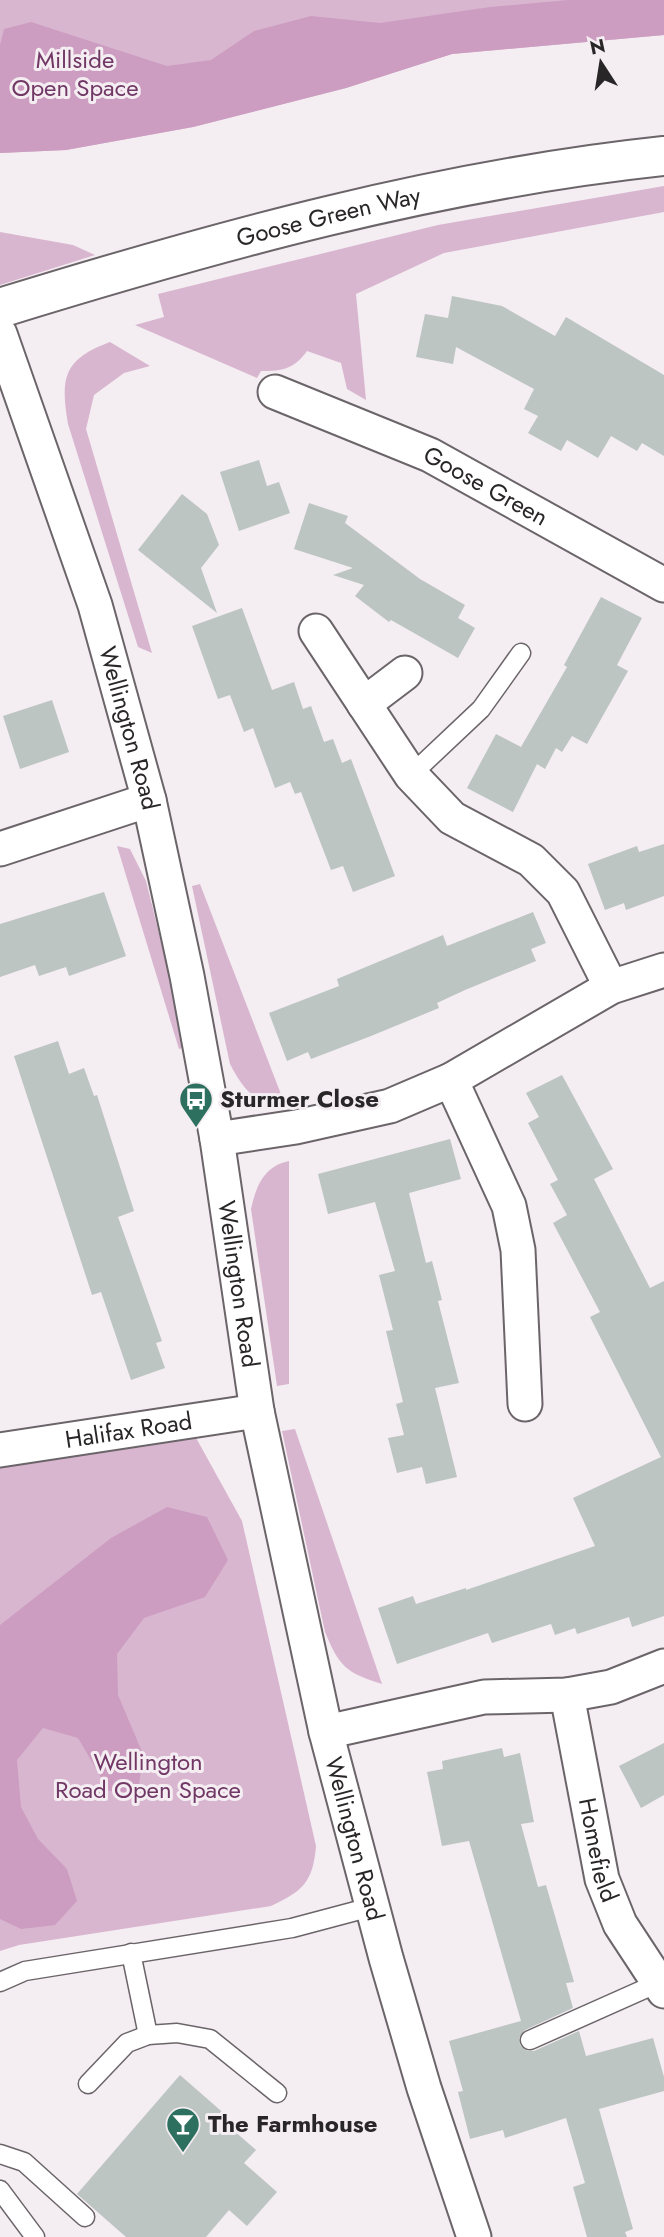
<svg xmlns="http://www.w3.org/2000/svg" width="664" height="2237" font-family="Jost,sans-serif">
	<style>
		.green { fill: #d9b6d0 }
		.forest { fill: #cc9dc0 }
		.building { fill: #bcc5c2 }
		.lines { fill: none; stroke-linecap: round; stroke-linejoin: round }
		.service-casing { stroke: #6b6569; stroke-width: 21 }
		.minor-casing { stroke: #6b6569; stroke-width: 37 }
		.secondary-casing { stroke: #6b6569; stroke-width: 42 }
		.service { stroke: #fff; stroke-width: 18 }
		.minor { stroke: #fff; stroke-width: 33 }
		.secondary { stroke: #fff; stroke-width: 38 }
		.labels { text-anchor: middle; stroke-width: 6; stroke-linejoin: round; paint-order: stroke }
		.park-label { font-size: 24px; fill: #713765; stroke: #f4edf2 }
		.street-label { font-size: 24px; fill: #292628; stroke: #f4edf2 }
		.poi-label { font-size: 24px; font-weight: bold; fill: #292628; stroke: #f4edf2; text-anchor: start }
	</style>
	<rect width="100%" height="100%" fill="#f4edf2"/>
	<g class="green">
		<polygon points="0,0 664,0 664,35 452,54 346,88 193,127 66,150 0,153"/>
		<path d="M664,186V212L444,253L356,294L366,400L347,389L341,363L307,351C294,369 283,371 261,371L257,378L135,325L164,317L158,294L438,225Z"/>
		<polygon points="0,232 73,245 95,255 0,285"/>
		<path d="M110,342L150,366L124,373L94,395L86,429L152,653L138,647L68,424C60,377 64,359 110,342Z"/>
		<polygon points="117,846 130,849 146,881 187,1047 179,1049"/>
		<path d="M200,884L284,1102C255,1107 242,1087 230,1064L192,886Z"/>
		<path d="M289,1161V1384L277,1386L251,1209C256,1186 264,1166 289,1161Z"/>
		<path d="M295,1429L382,1684C346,1673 339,1666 325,1632L282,1431Z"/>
		<path d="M195,1436L242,1521L316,1846C313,1882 303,1891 271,1906L19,1945L0,1951V1465Z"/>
	</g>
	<g class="forest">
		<polygon points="568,0 664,0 664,35 452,54 346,88 193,127 66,150 0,153 0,45 4,29 31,22 167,66 211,60 254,31 311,16 380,23 490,7"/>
		<polygon points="167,1507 207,1517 228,1560 205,1597 144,1618 117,1654 118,1695 143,1754 138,1793 109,1791 78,1738 43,1728 17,1760 21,1807 38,1839 67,1869 77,1901 55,1925 21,1929 0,1919 0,1625 111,1538"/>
	</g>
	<g class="building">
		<polygon points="452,296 502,306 555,336 566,317 664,375 664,456 642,443 637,451 611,436 598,458 567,440 561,451 528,433 538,416 524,409 534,389 456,347 453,364 416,357 425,314 448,318"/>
		<polygon points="259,460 267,486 279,482 290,513 239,531 220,472"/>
		<polygon points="182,494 207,514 219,545 201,568 217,613 138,550"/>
		<polygon points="309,503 348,516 345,523 420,579 465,605 458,618 475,628 458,658 391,620 389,622 355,596 364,585 333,575 353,568 294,549"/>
		<polygon points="601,597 642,618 617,665 628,671 587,744 572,736 562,752 556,748 545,769 537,764 513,812 467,788 496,734 521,747 567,667 564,665"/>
		<polygon points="242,608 272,690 294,682 303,709 311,706 324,742 333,739 342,763 351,759 395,876 353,892 343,866 331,870 301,792 295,794 290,782 275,788 253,728 244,732 230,695 218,699 192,626"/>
		<polygon points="52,700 69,752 20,769 3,716"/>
		<polygon points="664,844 664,896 626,910 624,903 605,910 588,864 637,846 639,852"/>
		<polygon points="104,892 126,956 69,976 66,967 39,976 35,965 0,977 0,924"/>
		<polygon points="533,912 546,943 531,949 536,961 465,990 437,1003 439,1008 371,1036 311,1059 308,1052 287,1061 269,1013 339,986 337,979 443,935 447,946"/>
		<polygon points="58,1041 69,1074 84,1068 94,1096 97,1095 134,1211 118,1217 162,1341 156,1343 165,1368 131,1380 101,1292 92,1295 14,1056"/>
		<polygon points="562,1075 613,1169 594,1179 650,1288 664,1281 664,1616 632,1627 629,1617 577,1634 575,1628 555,1635 551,1624 492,1643 488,1633 397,1664 378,1608 413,1596 416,1604 466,1588 466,1590 595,1546 573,1498 661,1457 590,1317 600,1312 553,1223 567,1215 550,1184 558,1180 528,1123 539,1117 526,1093"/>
		<polygon points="450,1139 461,1179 409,1193 426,1263 432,1261 442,1300 438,1301 459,1383 435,1388 457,1477 426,1484 422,1467 397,1473 388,1438 404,1435 396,1404 403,1402 386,1331 393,1330 379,1275 395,1271 375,1202 328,1214 318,1174"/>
		<polygon points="664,1743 664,1795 641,1808 619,1766"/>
		<polygon points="502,1748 504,1757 520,1753 534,1822 521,1824 538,1887 546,1885 574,1982 566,1983 573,2008 525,2030 519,2038 520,2045 528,2051 534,2051 579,2031 586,2056 653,2038 664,2077 664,2091 599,2109 633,2229 625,2232 627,2237 587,2237 573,2187 585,2183 566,2118 505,2138 503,2130 470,2139 458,2092 463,2091 449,2041 521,2021 469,1841 442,1846 427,1772 443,1769 442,1761"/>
		<polygon points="180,2075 228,2117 224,2122 256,2150 244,2163 277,2192 247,2226 229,2210 206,2237 126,2237 77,2194"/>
	</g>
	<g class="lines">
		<g class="service-casing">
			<g id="service">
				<polyline points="411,775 481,709 521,653"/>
				<polyline points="131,1953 148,2035"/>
				<polyline points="0,1982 25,1971 292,1928 371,1907"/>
				<polyline points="530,2040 658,1983"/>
				<polyline points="88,2084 127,2043 148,2035 177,2033 210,2039 277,2093"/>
				<polyline points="0,2154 24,2162 85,2217"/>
				<polyline points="0,2190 35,2237"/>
			</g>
		</g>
		<g class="minor-casing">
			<g id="minor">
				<path id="s1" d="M0,334L95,605L149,800L187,976L217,1139L257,1411L326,1732L386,1958L424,2088L474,2237"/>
				<path id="s2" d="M275,392L430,455L664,585"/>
				<polyline points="316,631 411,775 452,818 531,860 563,892 611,987"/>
				<polyline points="364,704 405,673"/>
				<polyline points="0,849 149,800"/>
				<polyline points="451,1080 509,1206 518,1250 525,1404"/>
				<polyline points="217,1139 296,1127 390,1106 451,1080 611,987 664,970"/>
				<path id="s3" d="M0,1450L257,1411"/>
				<path id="s4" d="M567,1695L602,1879L620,1924L664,1991"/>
				<polyline points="326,1732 484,1697 567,1695 611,1687 664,1666"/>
			</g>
		</g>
		<g class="secondary-casing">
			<g id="secondary">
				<path id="s5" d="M0,308C217,241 437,180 664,156"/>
			</g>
		</g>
		<use href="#service" class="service"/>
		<use href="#minor" class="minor"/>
		<use href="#secondary" class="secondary"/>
	</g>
	<defs>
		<g id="bus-pin" transform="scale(1.75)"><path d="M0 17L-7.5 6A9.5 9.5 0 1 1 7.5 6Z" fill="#2e705f" stroke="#f4edf2"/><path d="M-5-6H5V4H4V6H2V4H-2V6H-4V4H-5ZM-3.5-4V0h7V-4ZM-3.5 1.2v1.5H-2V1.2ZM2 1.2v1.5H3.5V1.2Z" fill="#fff"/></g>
		<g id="bar-pin" transform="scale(1.75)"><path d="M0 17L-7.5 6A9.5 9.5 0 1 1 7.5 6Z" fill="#2e705f" stroke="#f4edf2"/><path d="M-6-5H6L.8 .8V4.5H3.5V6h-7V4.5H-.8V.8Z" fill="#fff"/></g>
	</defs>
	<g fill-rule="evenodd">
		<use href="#bus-pin" x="196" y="1099"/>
		<use href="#bar-pin" x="183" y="2124"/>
	</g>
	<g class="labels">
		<g class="park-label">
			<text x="75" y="68">Millside<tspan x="75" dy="28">Open Space</tspan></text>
			<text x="148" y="1770">Wellington<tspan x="148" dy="28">Road Open Space</tspan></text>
		</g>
		<g class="street-label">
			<text dy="8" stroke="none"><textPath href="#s5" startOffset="341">Goose Green Way</textPath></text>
			<text dy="8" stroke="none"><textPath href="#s2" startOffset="231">Goose Green</textPath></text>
			<text dy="8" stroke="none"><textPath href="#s1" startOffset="415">Wellington Road</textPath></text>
			<text dy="8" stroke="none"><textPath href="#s1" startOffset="982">Wellington Road</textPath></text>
			<text dy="8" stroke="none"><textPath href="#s3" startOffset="130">Halifax Road</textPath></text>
			<text dy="8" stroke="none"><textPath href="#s1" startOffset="1549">Wellington Road</textPath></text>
			<text dy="8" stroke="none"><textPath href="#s4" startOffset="158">Homefield</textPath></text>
		</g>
		<g class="poi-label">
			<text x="220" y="1107">Sturmer Close</text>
			<text x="208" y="2132">The Farmhouse</text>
		</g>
	</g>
	<g transform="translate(601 63) rotate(348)" stroke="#f4edf2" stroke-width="5" paint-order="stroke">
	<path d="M0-5L12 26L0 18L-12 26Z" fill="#292628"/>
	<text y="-10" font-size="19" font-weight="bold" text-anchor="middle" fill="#292628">N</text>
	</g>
</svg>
